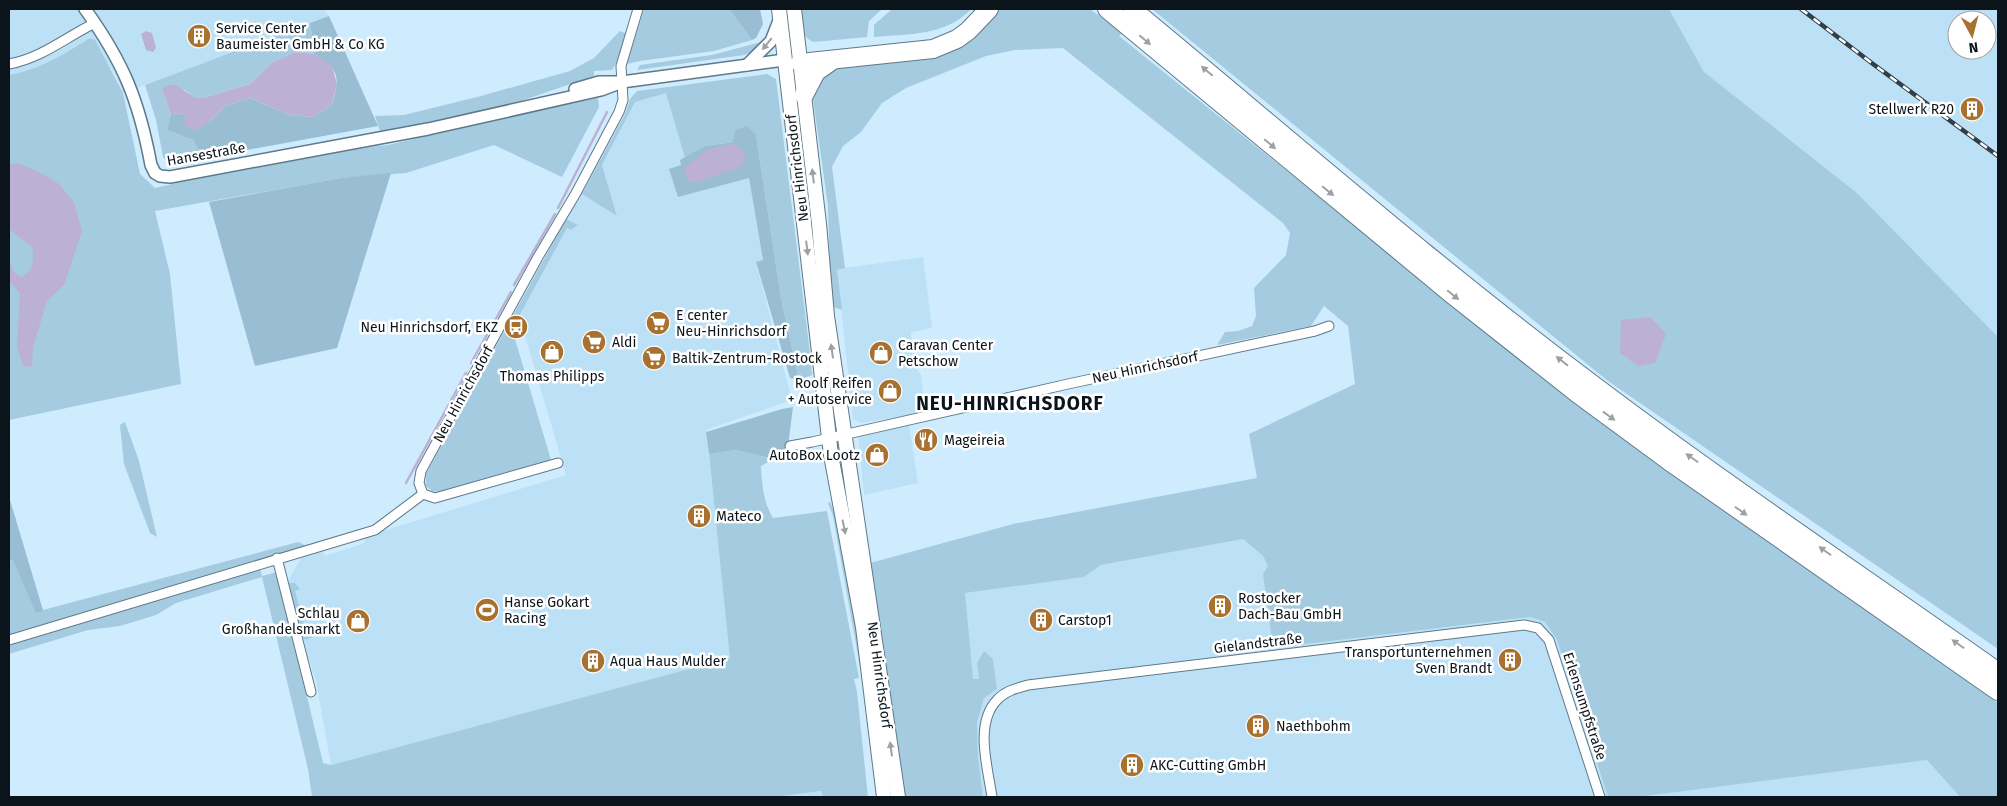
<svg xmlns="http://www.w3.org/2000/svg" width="2007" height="806" font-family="'Fira Sans',sans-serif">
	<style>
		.built { fill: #bce1f7; fill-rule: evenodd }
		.green { fill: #a5cbe0 }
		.forest { fill: #99bed4 }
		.water { fill: #bcb1d4 }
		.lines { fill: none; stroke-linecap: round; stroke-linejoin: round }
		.stream { stroke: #bcb1d4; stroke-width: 2.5 }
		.minor-casing { stroke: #5e7989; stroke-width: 11 }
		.tertiary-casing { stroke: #5e7989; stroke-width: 14 }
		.secondary-casing { stroke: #5e7989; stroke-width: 16 }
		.motorway-casing { stroke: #5e7989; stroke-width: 20 }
		.minor { stroke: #fff; stroke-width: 9 }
		.tertiary { stroke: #fff; stroke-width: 11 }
		.secondary { stroke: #fff; stroke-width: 14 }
		.motorway { stroke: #fff; stroke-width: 18 }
		.rail-casing { stroke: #313f47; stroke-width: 4.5 }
		.rail { stroke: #fff; stroke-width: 2.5; stroke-dasharray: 8; stroke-linecap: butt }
		.oneway { fill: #9da1a3 }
		.labels { text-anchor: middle; stroke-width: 5; stroke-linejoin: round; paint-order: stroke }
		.poi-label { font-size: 14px; fill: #0a141a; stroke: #fff; text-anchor: start }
		.street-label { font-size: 14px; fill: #0a141a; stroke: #fff }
		.district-label { font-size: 19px; font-weight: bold; letter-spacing: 1px; fill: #0a141a; stroke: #fff }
	</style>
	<rect width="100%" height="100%" fill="#ceecfd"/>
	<g class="built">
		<polygon points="9,9 324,9 329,16 123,93 116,76 90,38 55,59 25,72 9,75"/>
		<path d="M1669,9H1998V337L1857,193L1704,72ZM1957,20H1987V50H1957Z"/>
		<polygon points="666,92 685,158 749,178 763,260 756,263 792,400 706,430 731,658 331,765 316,681 301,636 287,583 301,558 322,550 325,556 359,545 364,543 366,536 566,475 519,315 567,227 578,226 566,219 582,194 617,215 602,165 635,102"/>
		<polygon points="923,257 932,328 911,332 914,364 921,375 925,413 861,423 853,419 837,269"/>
		<polygon points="909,425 918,483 864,495 858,434"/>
		<polygon points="1243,539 1263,556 1268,566 1273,648 1532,617 1545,622 1557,640 1608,797 983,797 978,756 977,723 984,698 979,680 973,680 964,593 1084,577 1101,565"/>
		<polygon points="1927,760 1960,797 1637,797 1695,789"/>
		<polygon points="822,791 823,797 775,797"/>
	</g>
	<g class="green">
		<polygon points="644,9 729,9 752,40 714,51 640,61 627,64"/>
		<path d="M799,9H882L869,21L867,37L814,42C800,37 801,22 799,9Z"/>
		<path d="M892,9H971C947,36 907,34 874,37V25Z"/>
		<polygon points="996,9 1090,9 1122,33 1119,36 1575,403 1712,503 1998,703 1998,797 1960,797 1927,760 1637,797 1608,797 1557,640 1545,622 1531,617 1273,648 1263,574 1268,566 1263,556 1243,539 1101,565 1084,577 965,593 973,679 979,679 977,663 984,651 993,659 997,689 984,698 977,723 978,756 983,797 905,797 870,563 1013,524 1257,478 1249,434 1355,384 1348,326 1324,306 1311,326 1217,345 1225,332 1238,331 1252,326 1256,316 1254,288 1286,255 1290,233 1283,223 1063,48 1015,50 986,56 906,88 882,103 861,132 843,146 832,167 845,268 837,270 842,310 831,306 828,206 813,99 814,93 824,74 837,65 925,56"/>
		<polygon points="1152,9 1669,9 1704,72 1857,193 1998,337 1998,649 1608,381"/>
		<polygon points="310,23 315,54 295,52 273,62 250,84 203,98 194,97 185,90 162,89 171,114 167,130 193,140 203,158 169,164 163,157 156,120 145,85"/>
		<polygon points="620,31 627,34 620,56 612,70 594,71 594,76 509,105 381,134 375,116 404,115 481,96 570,71 594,58"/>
		<path d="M90,38L95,40L123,93L140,174L155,188L228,171L336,150L388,145L561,105L598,98L599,107L562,177L494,145L406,173L341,178L155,211L170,274L181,384L9,420V75C39,70 64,54 90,38Z"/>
		<polygon points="761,42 763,44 753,52 744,55 637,70 640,65 712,55"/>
		<polygon points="767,74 776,79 810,353 812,375 799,380 781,298 756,135 733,142 705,146 685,158 666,93 635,102 602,165 617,216 582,194 625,114 630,99 637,91"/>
		<polygon points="566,219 578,225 571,230 567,228 512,329 551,460 440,492 432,491 426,486 426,474"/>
		<polygon points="125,422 139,461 157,537 150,533 124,464 120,425"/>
		<path d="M736,450L774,459L761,466C762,484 763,502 773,518L827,511L859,678L854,679L857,692L868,797H823L821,791L775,797H312L308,769L262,577L176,603L156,615L120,626L88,630L9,654V497L43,610L298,542L307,546L258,560L262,576L277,572L323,763L331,765L730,658L709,454Z"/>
		<polygon points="830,502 837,519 867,688 862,678 833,516 828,503"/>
		<polygon points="287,583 295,583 300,589 295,591 306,632 312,631 312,637 306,640 301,636"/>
	</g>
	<g class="forest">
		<polygon points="729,9 760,9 763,24 756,38 752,40"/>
		<path d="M329,16L378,126L203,158L193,140L167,130L171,114L179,113L209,122L225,106L250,98L290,115L313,117L332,105C340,76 340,72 315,54L310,23Z"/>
		<polygon points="747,126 756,135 781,298 799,380 790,378 756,262 763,260 749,178 678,197 669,169 681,165 680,160 705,146 733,142 735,130"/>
		<polygon points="391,173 337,348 255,366 209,202 341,178"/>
		<polygon points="793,407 787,454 774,459 736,450 709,454 706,432 782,409"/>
		<polygon points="9,497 43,611 36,613 13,560 9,559"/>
	</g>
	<g class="water">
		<polygon points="146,31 152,33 156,48 153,52 146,50 141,34"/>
		<polygon points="295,52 315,54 332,66 337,84 332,105 313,117 290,115 250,98 225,106 209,122 196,130 186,127 184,120 186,115 179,113 171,114 162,89 167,85 176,85 194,97 203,98 250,84 273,62"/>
		<polygon points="733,144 741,148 745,157 742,166 698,182 689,182 684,168 709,149"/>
		<path d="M17,163L39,172L59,184L74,202L82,231L64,285L47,301L33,347L32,366L27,367L23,366L17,347L20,293L9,281V262L15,273L22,277C34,270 34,258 32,247L9,229V165Z"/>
		<polygon points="1650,317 1666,334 1655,363 1638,366 1620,353 1621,320"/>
	</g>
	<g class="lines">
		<g class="stream">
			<polyline points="558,208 607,112"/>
			<polyline points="514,285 555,214"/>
			<polyline points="471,363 511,292"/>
			<polyline points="406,483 466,373"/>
		</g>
		<g class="minor-casing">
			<g id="minor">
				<path d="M9,64C42,58 66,37 95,23"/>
				<polyline points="790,446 812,442 1068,384 1315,331 1329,326"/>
				<polyline points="423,494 419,483 421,471 538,257 576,193 619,112 623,100 621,66 638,9"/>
				<polyline points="423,494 435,498 442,496 558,463"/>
				<polyline points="277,558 311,692"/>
				<polyline points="9,640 375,530 423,494"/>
				<path d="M992,797C988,768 974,724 997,700C1005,691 1017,688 1028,685L1524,625L1538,628L1549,640L1600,797"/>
			</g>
		</g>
		<g class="tertiary-casing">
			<g id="tertiary">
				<path d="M85,9C124,63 139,101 151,165L155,173L160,176L170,177L428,129L601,90L622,82"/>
				<polyline points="747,65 771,41 780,18"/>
				<polyline points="575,89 599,82 622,82 784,60"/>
			</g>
		</g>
		<g class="secondary-casing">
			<g id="secondary">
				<polyline points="779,9 831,455 863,627 884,797"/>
				<polyline points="794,9 819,224 827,316 898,797"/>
			</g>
		</g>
		<g class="motorway-casing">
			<g id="motorway">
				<polyline points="1107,9 1454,296 1578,394 1669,461 1998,691"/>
				<path d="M1132,9C1287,137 1439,270 1600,390C1730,488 1865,578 1998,672"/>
				<polyline points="800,63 933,49 957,39 968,31 989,9"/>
				<polyline points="804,95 816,72 833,60"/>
			</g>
		</g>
		<use href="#minor" class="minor"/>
		<use href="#tertiary" class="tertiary"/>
		<use href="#secondary" class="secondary"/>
		<use href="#motorway" class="motorway"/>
		<g class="rail-casing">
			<polyline id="rail" points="1801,9 1873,64 1998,156"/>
		</g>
		<use href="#rail" class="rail"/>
	</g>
	<defs><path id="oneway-solid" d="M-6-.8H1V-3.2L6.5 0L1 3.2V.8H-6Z" transform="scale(1.25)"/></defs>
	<g class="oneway">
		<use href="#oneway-solid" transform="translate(1145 40) rotate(40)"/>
		<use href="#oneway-solid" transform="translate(767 44) rotate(129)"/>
		<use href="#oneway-solid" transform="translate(1207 71) rotate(-140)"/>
		<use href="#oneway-solid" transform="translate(1270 144) rotate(40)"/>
		<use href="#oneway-solid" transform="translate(813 176) rotate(-97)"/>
		<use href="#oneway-solid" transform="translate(1328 191) rotate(39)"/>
		<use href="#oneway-solid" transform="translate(807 248) rotate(83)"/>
		<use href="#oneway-solid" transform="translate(1453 295) rotate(39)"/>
		<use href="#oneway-solid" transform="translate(832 351) rotate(-98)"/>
		<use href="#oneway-solid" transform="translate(1562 361) rotate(-142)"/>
		<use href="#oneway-solid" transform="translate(1609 416) rotate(36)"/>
		<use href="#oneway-solid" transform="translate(1692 458) rotate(-145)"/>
		<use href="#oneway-solid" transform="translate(1741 511) rotate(35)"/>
		<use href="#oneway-solid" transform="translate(844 527) rotate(78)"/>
		<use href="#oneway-solid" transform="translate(1825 551) rotate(-145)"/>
		<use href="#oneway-solid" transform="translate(1958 644) rotate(-145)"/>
		<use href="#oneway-solid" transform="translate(891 749) rotate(-98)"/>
	</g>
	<defs>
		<g id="building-disc" transform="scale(1.25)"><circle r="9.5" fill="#a9712f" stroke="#fff"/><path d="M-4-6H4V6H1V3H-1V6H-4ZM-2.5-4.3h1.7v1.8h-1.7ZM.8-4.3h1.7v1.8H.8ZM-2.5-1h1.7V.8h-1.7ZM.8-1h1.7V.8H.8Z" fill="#fff"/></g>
		<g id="supermarket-disc" transform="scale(1.25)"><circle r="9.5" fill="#a9712f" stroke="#fff"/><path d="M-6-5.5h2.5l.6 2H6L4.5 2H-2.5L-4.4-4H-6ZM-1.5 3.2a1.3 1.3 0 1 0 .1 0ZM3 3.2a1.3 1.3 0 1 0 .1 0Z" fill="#fff"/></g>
		<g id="bus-disc" transform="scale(1.25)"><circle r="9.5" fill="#a9712f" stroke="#fff"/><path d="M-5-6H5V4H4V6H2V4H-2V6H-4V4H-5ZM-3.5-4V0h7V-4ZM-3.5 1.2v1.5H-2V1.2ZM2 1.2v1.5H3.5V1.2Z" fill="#fff"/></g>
		<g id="shop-disc" transform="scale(1.25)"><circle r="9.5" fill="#a9712f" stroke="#fff"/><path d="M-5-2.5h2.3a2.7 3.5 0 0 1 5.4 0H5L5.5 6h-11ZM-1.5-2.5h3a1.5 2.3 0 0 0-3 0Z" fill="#fff"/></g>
		<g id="restaurant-disc" transform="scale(1.25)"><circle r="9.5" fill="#a9712f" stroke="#fff"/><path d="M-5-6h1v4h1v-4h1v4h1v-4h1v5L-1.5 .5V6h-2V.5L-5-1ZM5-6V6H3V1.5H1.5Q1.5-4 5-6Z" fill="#fff"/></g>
		<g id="stadium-disc" transform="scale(1.25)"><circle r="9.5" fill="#a9712f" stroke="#fff"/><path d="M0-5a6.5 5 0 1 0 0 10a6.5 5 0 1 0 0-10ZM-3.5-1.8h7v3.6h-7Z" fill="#fff"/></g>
	</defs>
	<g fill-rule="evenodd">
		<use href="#building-disc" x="199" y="36"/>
		<use href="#building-disc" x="1972" y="109"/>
		<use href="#supermarket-disc" x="658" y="323"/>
		<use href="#bus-disc" x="516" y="327"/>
		<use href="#supermarket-disc" x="594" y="342"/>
		<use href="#shop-disc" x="552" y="352"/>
		<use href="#shop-disc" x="881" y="353"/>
		<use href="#supermarket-disc" x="654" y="358"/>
		<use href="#shop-disc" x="890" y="391"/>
		<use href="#restaurant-disc" x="926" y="440"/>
		<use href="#shop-disc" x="877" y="455"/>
		<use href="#building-disc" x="699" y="516"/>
		<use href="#building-disc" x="1220" y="606"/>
		<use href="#stadium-disc" x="487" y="610"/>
		<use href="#building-disc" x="1041" y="620"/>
		<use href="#shop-disc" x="358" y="621"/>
		<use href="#building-disc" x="1510" y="660"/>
		<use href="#building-disc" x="593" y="661"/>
		<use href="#building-disc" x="1258" y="726"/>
		<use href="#building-disc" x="1132" y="765"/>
	</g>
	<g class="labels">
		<g class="poi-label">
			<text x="216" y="33">Service Center<tspan x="216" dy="16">Baumeister GmbH &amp; Co KG</tspan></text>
			<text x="1954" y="114" text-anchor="end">Stellwerk R20</text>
			<text x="676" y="320">E center<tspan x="676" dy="16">Neu-Hinrichsdorf</tspan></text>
			<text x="498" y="332" text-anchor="end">Neu Hinrichsdorf, EKZ</text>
			<text x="612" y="347">Aldi</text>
			<text x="898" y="350">Caravan Center<tspan x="898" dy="16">Petschow</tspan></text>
			<text x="672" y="363">Baltik-Zentrum-Rostock</text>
			<text x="552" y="381" text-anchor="middle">Thomas Philipps</text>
			<text x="872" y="388" text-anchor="end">Roolf Reifen<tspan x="872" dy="16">+ Autoservice</tspan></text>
			<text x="944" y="445">Mageireia</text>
			<text x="860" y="460" text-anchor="end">AutoBox Lootz</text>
			<text x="716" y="521">Mateco</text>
			<text x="1238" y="603">Rostocker<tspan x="1238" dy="16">Dach-Bau GmbH</tspan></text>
			<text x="504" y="607">Hanse Gokart<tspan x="504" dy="16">Racing</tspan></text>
			<text x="340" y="618" text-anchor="end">Schlau<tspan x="340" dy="16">Großhandelsmarkt</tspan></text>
			<text x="1058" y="625">Carstop1</text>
			<text x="1492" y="657" text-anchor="end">Transportunternehmen<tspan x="1492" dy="16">Sven Brandt</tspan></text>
			<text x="610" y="666">Aqua Haus Mulder</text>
			<text x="1276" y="731">Naethbohm</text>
			<text x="1150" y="770">AKC-Cutting GmbH</text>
		</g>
		<g class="street-label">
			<text transform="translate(206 154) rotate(-10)" y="5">Hansestraße</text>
			<text transform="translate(797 168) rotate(-97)" y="5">Neu Hinrichsdorf</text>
			<text transform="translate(1145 367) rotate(-12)" y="5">Neu Hinrichsdorf</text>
			<text transform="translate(463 394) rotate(-61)" y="5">Neu Hinrichsdorf</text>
			<text transform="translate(1258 643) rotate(-7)" y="5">Gielandstraße</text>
			<text transform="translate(880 675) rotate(82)" y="5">Neu Hinrichsdorf</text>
			<text transform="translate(1585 706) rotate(72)" y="5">Erlensumpfstraße</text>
		</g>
		<g class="district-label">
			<text x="1010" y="410">NEU-HINRICHSDORF</text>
		</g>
	</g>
	<rect width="2007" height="806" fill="none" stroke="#0a141a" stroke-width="20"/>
	<g transform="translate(1972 35) rotate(173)"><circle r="24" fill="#ffffff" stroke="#9da1a3"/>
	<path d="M0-4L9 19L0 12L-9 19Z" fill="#a9712f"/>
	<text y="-8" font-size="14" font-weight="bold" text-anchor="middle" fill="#0a141a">N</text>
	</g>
</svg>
